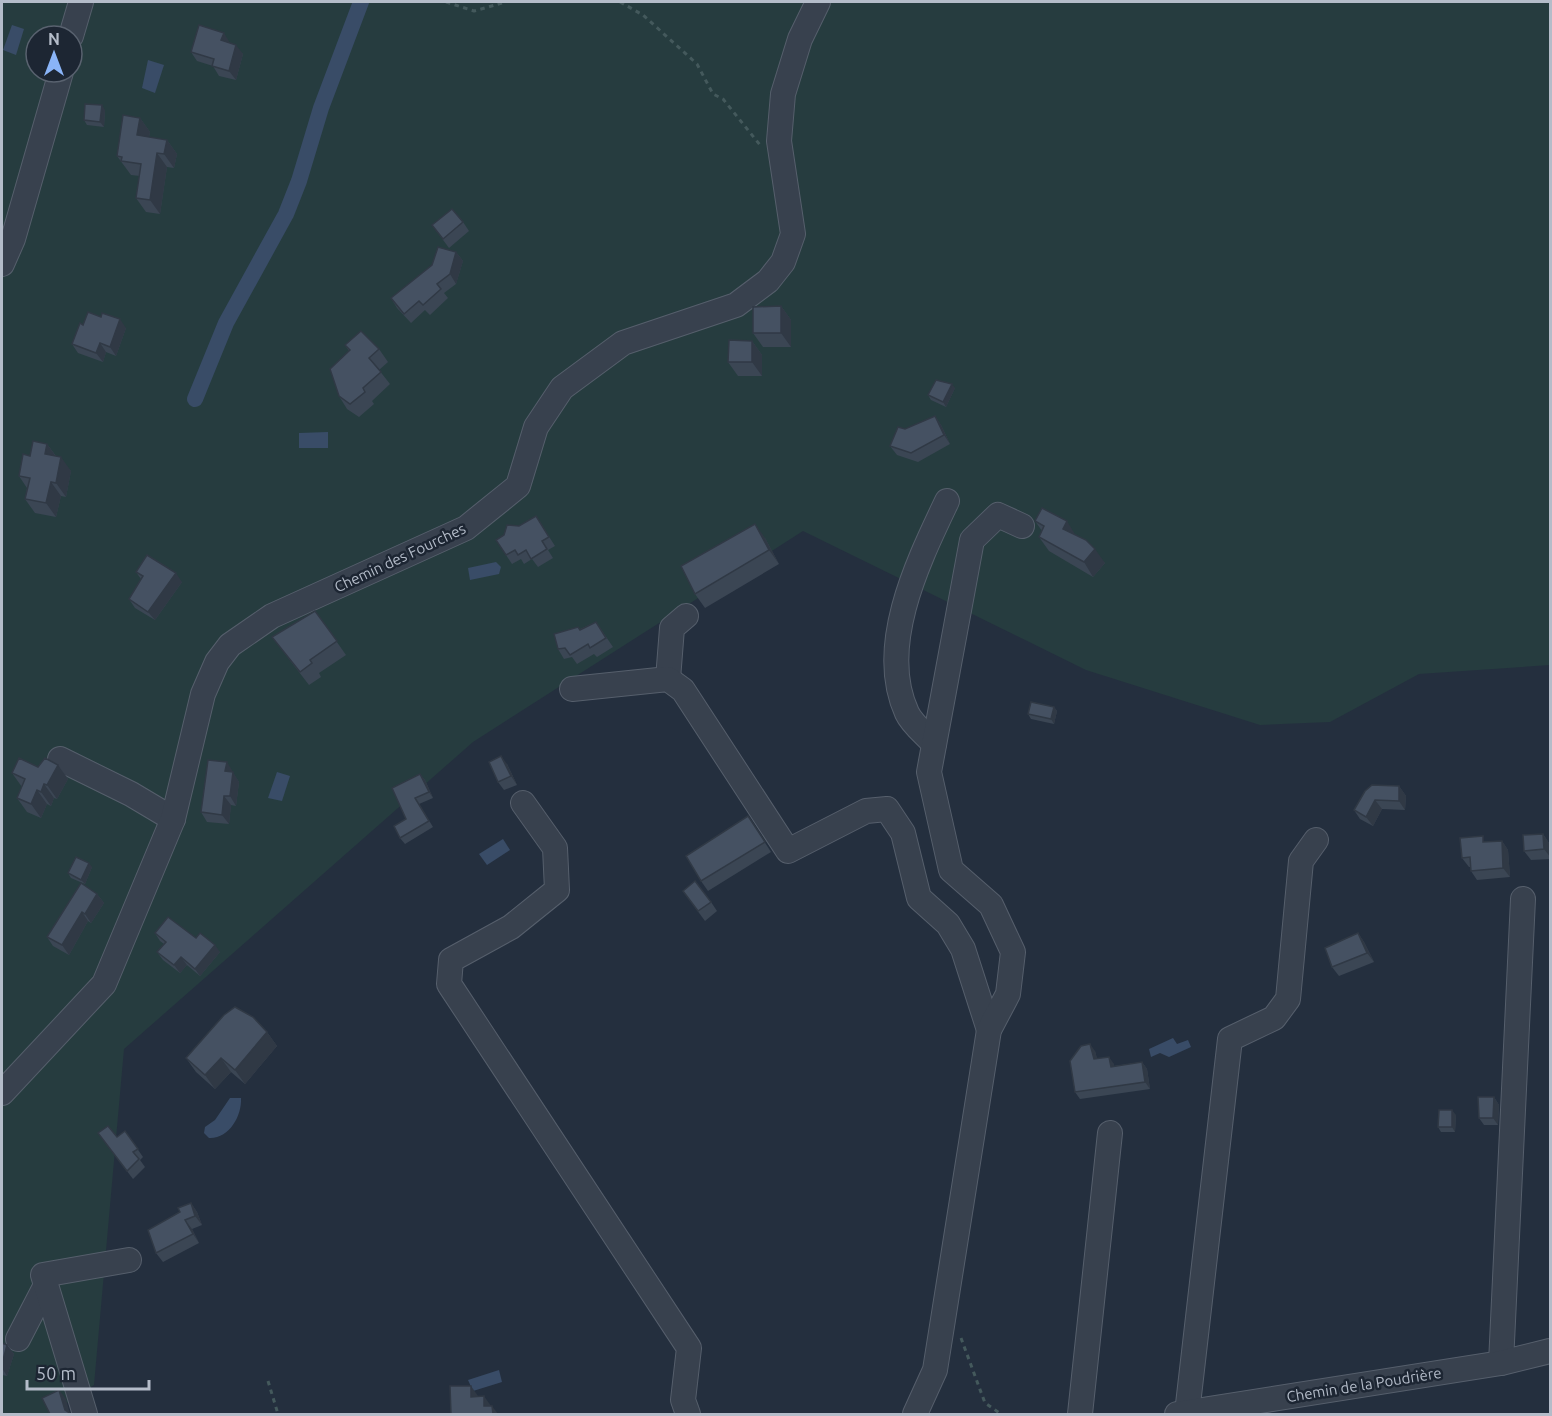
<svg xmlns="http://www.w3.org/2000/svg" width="1552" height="1416" font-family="Ubuntu,sans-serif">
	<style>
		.green { fill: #263c3f; fill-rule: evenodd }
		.water { fill: #394c67 }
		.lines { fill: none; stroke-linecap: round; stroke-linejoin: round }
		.canal { stroke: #394c67; stroke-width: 16 }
		.minor-casing { stroke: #565f6c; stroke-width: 26 }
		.path { stroke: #44595c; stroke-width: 3; stroke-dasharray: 4.5 4.5; stroke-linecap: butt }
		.minor { stroke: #38414e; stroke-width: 24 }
		.wall { fill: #3b4654 }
		.shaded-wall { fill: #303945 }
		.building { fill: #455162; stroke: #303945; stroke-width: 1.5 }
		.labels { text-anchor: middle; stroke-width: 5; stroke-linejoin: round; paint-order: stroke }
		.street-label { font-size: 15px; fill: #b4bcc9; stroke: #1d2633 }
	</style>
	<rect width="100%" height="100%" fill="#242f3e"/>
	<path class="green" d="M2,2H1550V665L1419,674L1330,722L1260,725L1086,670L803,531L473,742L124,1049L94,1385L51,1414H2ZM36,36H72V72H36Z"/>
	<g class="water">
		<polygon points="12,25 24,29 16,55 3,50"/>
		<polygon points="148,60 164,65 155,93 142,88"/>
		<polygon points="328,432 328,448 299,448 299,433"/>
		<polygon points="496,562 501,567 499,574 470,580 468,568"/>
		<polygon points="277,772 290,776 282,801 268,798"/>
		<polygon points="503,839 510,850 487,865 479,854"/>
		<polygon points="1173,1038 1177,1044 1188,1040 1191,1047 1169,1057 1160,1053 1151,1057 1149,1049"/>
		<path d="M230,1098H241C242,1116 229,1139 209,1138L204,1133L205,1127L215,1120Z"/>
		<polygon points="499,1370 502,1382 473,1391 468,1380"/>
	</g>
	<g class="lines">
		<polyline class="canal" points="195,399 226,323 286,214 299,181 321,108 361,2"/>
		<g class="minor-casing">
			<g id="minor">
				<polyline points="71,36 81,2"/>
				<polyline points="2,264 13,239 61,72"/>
				<polyline points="668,679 672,628 686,616"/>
				<polyline points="572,689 668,679 683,690 788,851 866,811 887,809 903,833 919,898 948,924 963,949 989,1030"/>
				<path d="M934,744C926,735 912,724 907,713C876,646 919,560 947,501"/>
				<polyline points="60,759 131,794 173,819"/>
				<polyline points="523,803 555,848 557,890 511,927 451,960 449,984 689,1348 683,1400 688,1414"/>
				<polyline points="2,1093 104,984 173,819 203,694 217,662 230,645 272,616 466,528 518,486 536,427 562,388 623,343 736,305 768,281 783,262 793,234 779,141 783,94 800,39 818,2"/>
				<polyline points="18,1339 46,1285"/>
				<polyline points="1501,1363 1523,899"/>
				<polyline points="1187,1413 1230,1039 1274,1018 1288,999 1301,861 1316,840"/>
				<polyline points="85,1414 43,1275 129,1260"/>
				<polyline points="915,1414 935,1370 989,1030 1008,994 1013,952 991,905 951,870 929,772 972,540 998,515 1022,526"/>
				<polyline points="1080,1414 1110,1133"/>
				<polyline points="1177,1414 1501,1363 1550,1351"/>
			</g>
		</g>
		<g class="path">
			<polyline points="446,2 474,11 506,2"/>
			<polyline points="620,2 643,15 697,64 713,94 723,99 760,145"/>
			<polyline points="961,1338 985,1403 1001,1414"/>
			<polyline points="268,1381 278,1414"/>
		</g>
		<use href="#minor" class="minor"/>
	</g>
	<g class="wall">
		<polygon points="230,43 243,54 236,80 219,76 213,66 197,61 191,52"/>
		<polygon points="105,110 104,127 87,125 84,120"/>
		<polygon points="140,118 150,132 149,137 167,140 177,154 174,168 167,167 160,214 146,212 136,198 140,176 131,175 117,156"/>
		<polygon points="463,222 469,231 449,248 432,225"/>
		<polygon points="456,252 463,261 456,284 444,293 448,298 430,315 425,310 411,323 397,308 391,298"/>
		<polygon points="781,306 791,320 791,347 763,347 753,333"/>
		<polygon points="83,325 126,328 116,356 106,352 103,362 78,353 72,344"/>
		<polygon points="752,341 762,355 762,376 738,376 728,362"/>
		<polygon points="345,345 379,349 388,362 379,370 390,384 372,401 374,404 359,417 347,409 339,396 349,351"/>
		<polygon points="955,388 946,407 931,400 928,395"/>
		<polygon points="935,416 941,425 950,444 918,462 897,455 890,446 905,429"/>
		<polygon points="47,444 56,456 71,471 66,497 61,496 56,517 35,513 25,499 27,488 19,476 30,456"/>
		<polygon points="536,516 555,546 548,550 553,558 538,567 532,559 524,564 521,559 512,564 506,555 519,526"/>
		<polygon points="1035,521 1076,535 1105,563 1093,577 1049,551 1039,537 1042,531"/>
		<polygon points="765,538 779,564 705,608 695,594"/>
		<polygon points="136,572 182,582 155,620 135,608 129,599 141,579"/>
		<polygon points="315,611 346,655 319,673 321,677 309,685 272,637"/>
		<polygon points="596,622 613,647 597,657 594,654 577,664 572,657 564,659 558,649 578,627 580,629"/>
		<polygon points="1054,707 1057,711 1054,724 1031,719 1028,714"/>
		<polygon points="507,764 517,785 504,790 498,782"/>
		<polygon points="58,765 68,779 57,799 54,798 51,806 47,804 41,818 27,812 17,798 22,787 12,773 38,767"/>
		<polygon points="233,771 233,773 239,782 236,806 231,805 229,824 207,822 201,812"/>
		<polygon points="420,774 425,780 433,798 419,804 433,827 405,844 400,838"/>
		<polygon points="1399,786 1406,796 1405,810 1382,809 1373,826 1360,819 1354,810"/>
		<polygon points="748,816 771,852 708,891 701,881"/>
		<polygon points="1543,834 1549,843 1551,859 1531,860 1524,851"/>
		<polygon points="1502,841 1508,850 1510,877 1477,880 1471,871 1470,867 1469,867 1462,858 1487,842"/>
		<polygon points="92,867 85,884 71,878 68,873"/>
		<polygon points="683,891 711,902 717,911 705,921"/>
		<polygon points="97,894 104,903 91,923 88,921 69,955 53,946 47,937"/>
		<polygon points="155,933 196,938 220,952 200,976 187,965 180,973 163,960 157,952 164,944 160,941"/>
		<polygon points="1358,933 1364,942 1374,962 1339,976 1332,967"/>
		<polygon points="267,1032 277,1046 245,1084 231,1072 215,1089 196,1072 186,1058"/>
		<polygon points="1095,1051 1097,1059 1114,1064 1114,1066 1142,1062 1147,1069 1150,1089 1080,1099 1075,1092"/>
		<polygon points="1494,1097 1499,1105 1498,1125 1484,1125 1479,1118"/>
		<polygon points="1456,1115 1455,1132 1441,1132 1438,1127"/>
		<polygon points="125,1131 143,1157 140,1160 145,1167 133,1179 104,1141 117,1137"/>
		<polygon points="191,1203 197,1212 202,1225 192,1229 199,1243 163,1262 156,1253 180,1212"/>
		<polygon points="2,1343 7,1345 14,1354 7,1376 2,1375"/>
	</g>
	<g class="shaded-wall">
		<polygon points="224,33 230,43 221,40"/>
		<polygon points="236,45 243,54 236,80 229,71"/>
		<polygon points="102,105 105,110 104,127 100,122"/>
		<polygon points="140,118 150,132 147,149 137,135"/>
		<polygon points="167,140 177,154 174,168 164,154"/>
		<polygon points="157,153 167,167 160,214 150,200"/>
		<polygon points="456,252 463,261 456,284 450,274"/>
		<polygon points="781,306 791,320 791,347 781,333"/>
		<polygon points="120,319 126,328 116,356 110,347"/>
		<polygon points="752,341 762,355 762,376 752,362"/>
		<polygon points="100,343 106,352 103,362 96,353"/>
		<polygon points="952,384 955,388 946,407 943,402"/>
		<polygon points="935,416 941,425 950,444 944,435"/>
		<polygon points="47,444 57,458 45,454"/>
		<polygon points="61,457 71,471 66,497 56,483"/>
		<polygon points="51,482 61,496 56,517 46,503"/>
		<polygon points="1067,521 1076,536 1063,529"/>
		<polygon points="755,524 765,538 779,564 769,550"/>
		<polygon points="1095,549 1105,563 1093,577 1084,562"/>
		<polygon points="176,573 182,582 155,620 148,612"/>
		<polygon points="1054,707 1057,711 1054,724 1051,719"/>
		<polygon points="501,756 507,764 517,785 511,776"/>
		<polygon points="227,762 239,782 236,806 230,796 225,771"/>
		<polygon points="58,765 68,779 57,799 47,785"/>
		<polygon points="420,774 425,780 433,798 429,792"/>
		<polygon points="44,784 54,798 51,806 41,792"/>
		<polygon points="1399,786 1406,796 1405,810 1399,801"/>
		<polygon points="37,790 47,804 41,818 31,804"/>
		<polygon points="224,796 231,805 229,824 222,815"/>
		<polygon points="1375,800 1382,809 1373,826 1366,817"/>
		<polygon points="1543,834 1549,843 1551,858 1544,849"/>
		<polygon points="1502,841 1508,850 1510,877 1503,868"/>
		<polygon points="89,863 92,867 85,884 81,880"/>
		<polygon points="97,894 104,903 91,923 85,914"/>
		<polygon points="82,912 88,921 69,955 62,945"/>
		<polygon points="1358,933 1364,942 1374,962 1367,953"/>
		<polygon points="215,945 220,952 200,976 195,969"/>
		<polygon points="181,957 187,965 180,973 174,965"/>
		<polygon points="267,1032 277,1046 245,1084 235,1070"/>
		<polygon points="1090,1044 1095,1051 1099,1066 1094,1059"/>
		<polygon points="1109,1057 1114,1064 1116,1074 1111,1067"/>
		<polygon points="221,1058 231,1072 215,1089 205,1075"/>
		<polygon points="1142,1062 1147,1069 1150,1089 1145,1082"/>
		<polygon points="1494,1097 1499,1105 1498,1125 1493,1118"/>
		<polygon points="1452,1110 1456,1115 1455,1132 1452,1127"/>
		<polygon points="191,1203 197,1212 202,1225 195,1216"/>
		<polygon points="185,1220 192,1229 199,1243 193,1234"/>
		<polygon points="7,1345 14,1354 7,1376 2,1368 2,1364"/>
		<polygon points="471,1386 478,1396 478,1406 471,1397"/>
		<polygon points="59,1390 66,1399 70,1414 65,1410"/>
		<polygon points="484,1396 491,1406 484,1406"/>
		<polygon points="492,1406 498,1414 493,1414"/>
	</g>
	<g class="building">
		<polygon points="199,25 224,33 221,40 236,45 229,71 212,66 214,59 191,52"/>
		<polygon points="85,104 102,105 100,122 84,120"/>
		<polygon points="123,115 140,118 137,135 167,140 164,154 157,153 150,200 136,198 141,164 121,161 122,157 117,156"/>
		<polygon points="452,209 463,222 443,239 432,225"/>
		<polygon points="438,247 456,252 450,274 437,284 441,289 423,305 419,301 404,314 391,298 432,265"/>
		<polygon points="781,306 781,333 753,333 753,307"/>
		<polygon points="88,312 101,317 102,313 120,319 110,347 100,343 96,353 72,344 80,323 83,325"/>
		<polygon points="361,331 379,349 369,358 381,372 363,388 365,392 350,404 339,396 330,369 350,350 345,345"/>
		<polygon points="729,340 752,341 752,362 728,362"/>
		<polygon points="936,380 952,384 943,402 928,395"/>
		<polygon points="935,416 944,435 911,453 890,446 898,427 905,429"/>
		<polygon points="33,441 47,444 45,454 61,457 56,483 51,482 46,503 25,499 30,478 19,476 23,454 30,456"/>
		<polygon points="1042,508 1067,521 1063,529 1086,540 1095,549 1084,562 1039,537 1044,526 1035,521"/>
		<polygon points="536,516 549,537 542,541 547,549 531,559 526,550 518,555 515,550 506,555 496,540 504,535 507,525 519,526"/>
		<polygon points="755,524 769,550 695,594 681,566"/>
		<polygon points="147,555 176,573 148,612 129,599 143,576 136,572"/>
		<polygon points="315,611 337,641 310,660 312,663 300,672 272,637"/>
		<polygon points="596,622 606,638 590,648 588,644 570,655 565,648 558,649 554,634 578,627 580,630"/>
		<polygon points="1031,702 1054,707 1051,719 1028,714"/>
		<polygon points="501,756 511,776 498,782 489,762"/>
		<polygon points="19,758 38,767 45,758 58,765 47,785 44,784 41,792 37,790 31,804 17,798 25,779 12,773"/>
		<polygon points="208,760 227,762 225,771 233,772 230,796 224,796 222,815 201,812"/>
		<polygon points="420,774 429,792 415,798 429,821 400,838 394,826 406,819 392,788"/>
		<polygon points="1372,785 1399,786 1399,801 1375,800 1366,817 1354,810 1365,791"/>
		<polygon points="748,816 765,842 701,881 686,856"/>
		<polygon points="1543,834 1544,849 1524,851 1523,835"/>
		<polygon points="1483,836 1483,842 1502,841 1503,868 1471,871 1470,857 1462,858 1460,838"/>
		<polygon points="76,857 89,863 81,880 68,873"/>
		<polygon points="695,881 711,902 698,911 683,891"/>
		<polygon points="81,883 97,894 85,914 82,912 62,945 47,937"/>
		<polygon points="168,917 196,938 200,933 215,945 195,969 181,957 174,965 157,952 166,942 155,933"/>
		<polygon points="1358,933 1367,953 1332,967 1325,948"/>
		<polygon points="235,1007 253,1017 267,1032 235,1070 221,1058 205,1075 186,1058 224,1015"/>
		<polygon points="1090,1044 1094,1059 1109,1057 1111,1067 1142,1062 1145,1082 1075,1092 1070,1061 1081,1046"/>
		<polygon points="1478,1097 1494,1097 1493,1118 1479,1118"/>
		<polygon points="1439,1110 1452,1110 1452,1127 1438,1127"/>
		<polygon points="108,1126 117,1137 125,1131 138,1149 133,1152 139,1159 127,1171 98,1133"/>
		<polygon points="191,1203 195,1216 185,1220 193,1234 156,1253 148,1230 180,1212 178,1208"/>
		<polygon points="2,1343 7,1345 2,1364"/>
		<polygon points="450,1386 471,1386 471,1397 484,1396 484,1406 492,1406 493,1414 451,1414"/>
		<polygon points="59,1390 65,1410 71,1414 50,1414 42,1398"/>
	</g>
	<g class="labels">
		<g class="street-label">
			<text transform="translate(400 558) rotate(-25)" y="5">Chemin des Fourches</text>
			<text transform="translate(1364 1385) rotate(-9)" y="5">Chemin de la Poudrière</text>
		</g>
	</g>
	<rect width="1552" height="1416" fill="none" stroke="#b4bcc9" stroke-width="6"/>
	<g transform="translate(54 54)"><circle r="28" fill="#1d2633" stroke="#59626f" stroke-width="1.5"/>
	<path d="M0-4.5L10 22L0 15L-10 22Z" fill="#8ab4f8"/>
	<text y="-9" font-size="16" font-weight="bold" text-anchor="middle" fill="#b4bcc9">N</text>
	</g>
	<path d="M27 1380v9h122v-9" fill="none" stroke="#b4bcc9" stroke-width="3"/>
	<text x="36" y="1380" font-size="18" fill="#b4bcc9" stroke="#1d2633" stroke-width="4.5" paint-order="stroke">50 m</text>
</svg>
